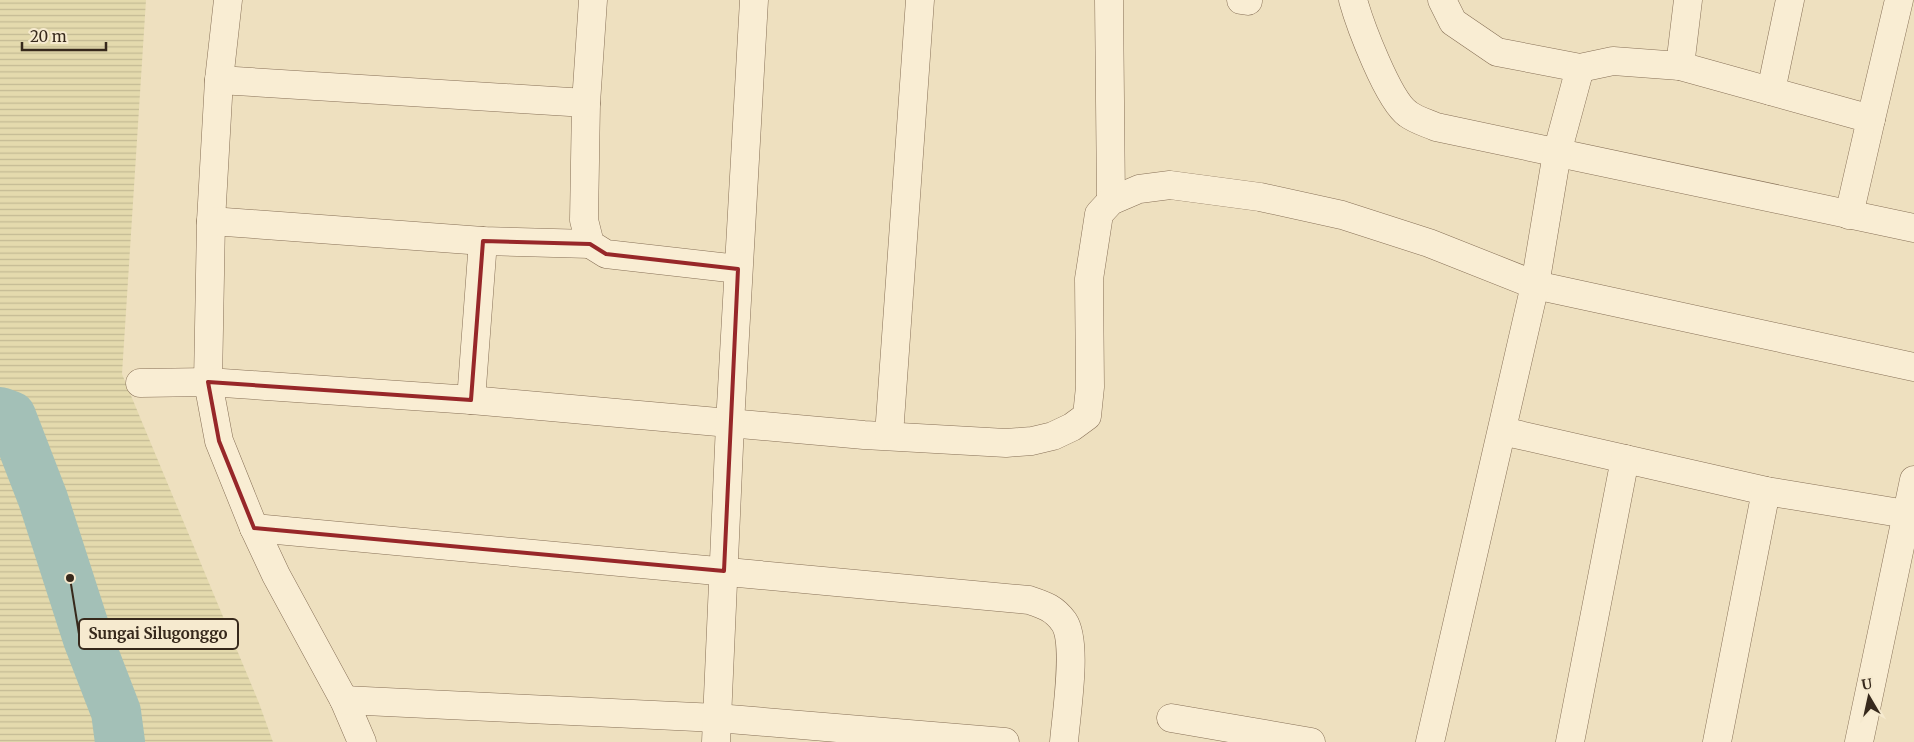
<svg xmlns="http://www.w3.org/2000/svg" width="1914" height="742" font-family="Merriweather,serif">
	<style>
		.farmland { fill: url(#farmland-rules) }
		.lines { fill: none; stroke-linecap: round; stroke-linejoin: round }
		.river { stroke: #a3c0b7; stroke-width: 50 }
		.minor-casing { stroke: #877057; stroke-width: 29 }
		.minor { stroke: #f9edd3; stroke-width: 28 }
		.marked { fill: none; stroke: #972729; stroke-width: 4; stroke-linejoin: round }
		.leader { fill: none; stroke: #37291c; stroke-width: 2 }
		.callout-dot { fill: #37291c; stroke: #f6eacf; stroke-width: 2 }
		.callout { fill: #f6eacf; stroke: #37291c; stroke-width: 2 }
		.callout-label { font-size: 15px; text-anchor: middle; font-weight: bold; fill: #37291c }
	</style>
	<defs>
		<pattern id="farmland-rules" width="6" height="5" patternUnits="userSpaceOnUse" patternTransform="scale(1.25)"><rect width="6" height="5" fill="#e4daad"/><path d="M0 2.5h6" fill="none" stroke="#c4bb94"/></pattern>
	</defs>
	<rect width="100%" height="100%" fill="#eee0bf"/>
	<polygon class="farmland" points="0,0 146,0 122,374 259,703 273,742 0,742"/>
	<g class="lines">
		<polyline class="river" points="0,412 11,416 43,499 88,639 116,712 120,742"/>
		<g class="minor-casing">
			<g id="minor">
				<polyline points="228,0 219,80 211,221 208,382 219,441 254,528 276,575 344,700 362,742"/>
				<polyline points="593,0 586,103 584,220 590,244 606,254 738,269"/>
				<polyline points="1109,0 1111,201"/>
				<polyline points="1241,0 1248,1"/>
				<path d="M1353,0C1360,25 1388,100 1408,114C1416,120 1427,123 1436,127L1914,228"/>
				<polyline points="1442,0 1453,22 1497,52 1580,68 1613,61 1680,66 1871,119 1849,215"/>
				<polyline points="1680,66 1688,0"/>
				<polyline points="219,80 586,103"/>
				<polyline points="1771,91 1790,0"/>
				<polyline points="1871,119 1899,0"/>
				<polyline points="211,221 483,241 590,244"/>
				<polyline points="140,383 208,382 471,400 864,435 1006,443 1032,441 1053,436 1072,427 1087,416 1090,387 1089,279 1099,214 1111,201 1139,189 1170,185 1260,197 1342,215 1429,243 1535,285 1914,367"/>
				<polyline points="471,400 483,241"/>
				<polyline points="1502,431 1766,491 1906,514"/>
				<polyline points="889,435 920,0"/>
				<path d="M254,528L1029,600C1044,605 1054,608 1064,622C1078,643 1066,715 1064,742"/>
				<polyline points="344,700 717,718 1005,742"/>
				<polyline points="1171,718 1311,742"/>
				<polyline points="716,742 730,424 754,0"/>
				<polyline points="1430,742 1535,285 1557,153 1580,68"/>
				<polyline points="1570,742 1625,459"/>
				<polyline points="1717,742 1766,491"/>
				<polyline points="1859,742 1914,480"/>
			</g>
		</g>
		<use href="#minor" class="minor"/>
	</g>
	<path class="marked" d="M483,241L590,244L606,254L738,269L724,571L254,528L219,441L208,382L471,400Z"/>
	<path class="leader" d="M70 578L79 634"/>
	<circle class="callout-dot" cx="70" cy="578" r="5"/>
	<rect class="callout" x="79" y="619" width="159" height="30" rx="5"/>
	<g class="callout-label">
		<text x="158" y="639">Sungai Silugonggo</text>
	</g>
	<g transform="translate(1869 697) rotate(351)" stroke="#f6eacf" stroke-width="4" paint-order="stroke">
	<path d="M0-4L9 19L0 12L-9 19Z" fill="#37291c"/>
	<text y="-8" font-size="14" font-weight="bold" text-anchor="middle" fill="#37291c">U</text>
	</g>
	<path d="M22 42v8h84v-8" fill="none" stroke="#37291c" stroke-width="2.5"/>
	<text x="30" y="42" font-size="15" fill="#37291c" stroke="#f6eacf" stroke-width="4" paint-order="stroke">20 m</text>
</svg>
